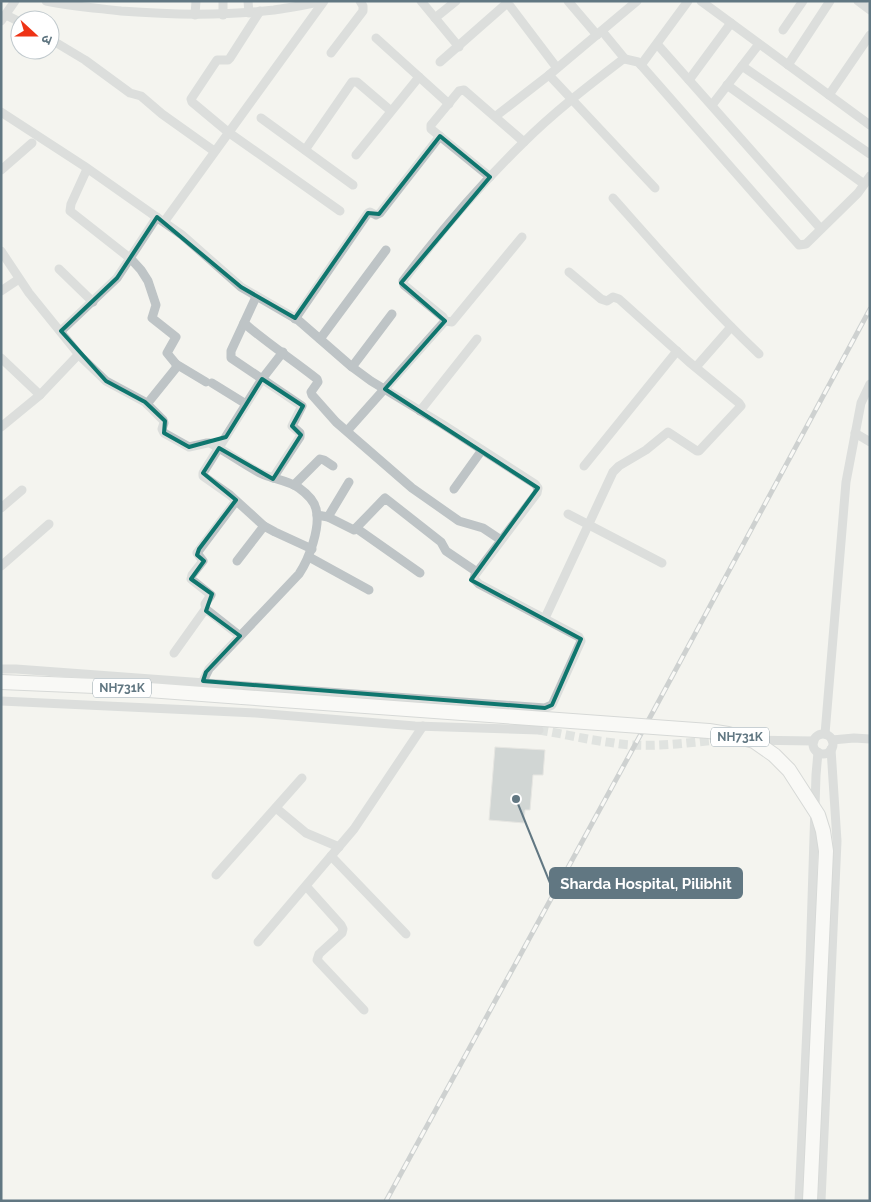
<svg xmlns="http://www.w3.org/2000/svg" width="871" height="1202" font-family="Raleway,'Noto Sans Devanagari',sans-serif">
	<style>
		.building { fill: #a7b1b4; stroke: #d5d5d2 }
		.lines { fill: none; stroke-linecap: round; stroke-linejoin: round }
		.minor-tunnel { stroke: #c8cece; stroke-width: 9; stroke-dasharray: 9 4.5; stroke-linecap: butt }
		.trunk-casing { stroke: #b3b8ba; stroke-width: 16 }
		.minor { stroke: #bec4c6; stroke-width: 9 }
		.trunk { stroke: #fff; stroke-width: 14 }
		.rail-casing { stroke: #9fa7ac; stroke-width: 5 }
		.rail { stroke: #fff; stroke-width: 3; stroke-dasharray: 9; stroke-linecap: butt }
		.trunk-bridge-casing { stroke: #b3b8ba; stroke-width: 16; stroke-linecap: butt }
		.trunk-bridge { stroke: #fff; stroke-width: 14 }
		.marked { fill: none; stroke: #0f766e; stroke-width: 4; stroke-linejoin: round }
		.labels { text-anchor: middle; stroke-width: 5; stroke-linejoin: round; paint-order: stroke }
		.shield { fill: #fff; stroke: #90a0a8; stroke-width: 1 }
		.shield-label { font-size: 12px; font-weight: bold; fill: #617782 }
		.leader { fill: none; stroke: #617782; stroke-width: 2 }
		.callout-dot { fill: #617782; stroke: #fff; stroke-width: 2 }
		.callout { fill: #617782; stroke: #617782; stroke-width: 2 }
		.callout-label { font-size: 15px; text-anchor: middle; font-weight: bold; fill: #fff }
	</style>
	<rect width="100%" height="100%" fill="#f4f4ef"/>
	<polygon class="building" points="495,747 545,750 543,775 533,775 530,810 525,810 524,823 489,820"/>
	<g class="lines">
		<path class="minor-tunnel" d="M539,730C564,734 589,740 614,743C651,749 691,742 728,739"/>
		<g class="trunk-casing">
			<polyline id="trunk" points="1,682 95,686 242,697"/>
		</g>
		<g class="minor">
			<path d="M46,1C71,6 96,8 121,11C173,15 223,16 274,10C290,7 306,6 322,1"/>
			<polyline points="248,1 249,13"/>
			<polyline points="421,1 459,47"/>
			<polyline points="568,1 597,35"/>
			<polyline points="701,1 870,125"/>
			<polyline points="858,1 870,10"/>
			<polyline points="260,11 230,58 228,60 217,60 191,99 192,102 228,132 340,211"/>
			<polyline points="6,15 20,22"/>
			<polyline points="195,15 196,1"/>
			<polyline points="223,15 223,1"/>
			<polyline points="435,18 456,1"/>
			<polyline points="1,21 15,1"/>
			<polyline points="783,30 803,1"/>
			<polyline points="602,31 625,59"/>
			<polyline points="376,38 449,104"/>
			<polyline points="50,39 85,60 130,93 141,96 162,114 214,151"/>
			<polyline points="657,44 821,229"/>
			<polyline points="331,53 363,11 363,6 360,1"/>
			<polyline points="440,62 506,4 510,6 557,68"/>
			<polyline points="641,65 688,1"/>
			<polyline points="788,65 830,1"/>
			<polyline points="742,66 870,154"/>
			<polyline points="549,75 655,188"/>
			<polyline points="689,80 731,23"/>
			<polyline points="727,85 864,184"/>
			<polyline points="829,95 870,35"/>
			<polyline points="712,105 759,44"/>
			<polyline points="1,112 84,166 182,235 241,287 298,320 352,367 371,381 442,424 535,484 538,488 537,493 475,575 474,579 479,584 579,637 581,641 552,705 545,708 16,669 1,669"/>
			<polyline points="496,116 549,75 637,1"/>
			<polyline points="261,118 353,185"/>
			<polyline points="305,150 352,82 357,82 391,111"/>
			<polyline points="356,155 419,77"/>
			<polyline points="87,169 71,204 70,211 131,259 141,270 148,281 156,305 152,318 176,337 167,353 176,364 176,368 147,404"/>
			<polyline points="1,170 32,143"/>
			<polyline points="490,177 431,129 431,125 459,91 464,90 524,142"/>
			<path d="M613,198C661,252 707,305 759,354"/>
			<polyline points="164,222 324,1"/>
			<path d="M1,251L29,293L80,356L106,381L145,402L163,420L164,423L162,429L164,433L189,447L207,443H210C227,452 243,464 260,473C272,479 288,480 299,488C306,493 314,500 316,509C321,527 309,559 299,574L209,669L203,681"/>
			<polyline points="59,269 93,302"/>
			<polyline points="1,291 19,279"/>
			<polyline points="256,297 231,351 231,358 302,406 292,426 300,433 300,437 273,478"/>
			<polyline points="295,319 368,213 370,212 376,215 380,213 440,136"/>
			<polyline points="445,321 452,322 522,237"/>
			<path d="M244,323C267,343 293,360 317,379L318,382L311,392L312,395L336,422L412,488L459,521L483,528L501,540"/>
			<polyline points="61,331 117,278 157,217"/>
			<polyline points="320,339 386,250"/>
			<polyline points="283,352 262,379 203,473 203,476 230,495 264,526 275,532 312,549"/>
			<polyline points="1,358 40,395"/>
			<polyline points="176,364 206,382"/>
			<polyline points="352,367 392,314"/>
			<polyline points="696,367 731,327"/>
			<polyline points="212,383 246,404"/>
			<polyline points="420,411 477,339"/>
			<polyline points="1,427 40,395 78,355"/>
			<path d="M347,431L445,321L443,317L404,285L403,281C440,232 479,186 523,143C553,113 588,86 622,60L625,59L638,62L641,65L799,245L806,244L858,193L870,176"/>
			<polyline points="855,433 870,442"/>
			<polyline points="584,466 677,351"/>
			<polyline points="294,485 320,459 324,460 333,466"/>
			<polyline points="454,489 482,450"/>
			<polyline points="1,508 22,490"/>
			<polyline points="568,514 662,563"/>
			<polyline points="317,515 328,517 354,530 385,498 441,542 446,551 477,572"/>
			<polyline points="328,517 349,482"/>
			<polyline points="356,528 420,573"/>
			<polyline points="309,557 369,590"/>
			<polyline points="237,561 264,526"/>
			<polyline points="1,566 49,524"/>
			<polyline points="206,611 205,604 211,595 191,579 192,575 203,561 197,553 236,501"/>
			<polyline points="545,618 613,472 619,466 646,450 668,432 697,451 699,451 741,406 739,403 689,362 619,299 613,297 607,301 601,299 569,272"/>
			<polyline points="174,653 204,611 207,610 240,636"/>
			<polyline points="1,701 256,713 415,726 539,730"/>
			<polyline points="825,734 846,482 861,403 870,384"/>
			<circle cx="823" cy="744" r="10"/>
			<polyline points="754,740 814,741"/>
			<polyline points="832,740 854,738 870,739"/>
			<polyline points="276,808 306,833 339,847"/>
			<polyline points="331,856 406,934"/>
			<polyline points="216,875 302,778"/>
			<polyline points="306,886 341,925 343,929 342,933 319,954 317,960 364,1010"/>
			<polyline points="258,942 354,829 423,726"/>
			<polyline points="799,1201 810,962 816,775 818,752"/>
			<polyline points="821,1201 837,841 831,749"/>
		</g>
		<use href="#trunk" class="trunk"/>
		<g class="rail-casing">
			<polyline id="rail" points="386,1201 654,710 870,309"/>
		</g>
		<use href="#rail" class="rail"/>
		<g class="trunk-bridge-casing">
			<polyline id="trunk-bridge" points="242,697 709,731 728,734 754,741 774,755 789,770 818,815 823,831 826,851 810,1201"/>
		</g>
		<use href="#trunk-bridge" class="trunk-bridge"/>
	</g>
	<path d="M0 0H871V1202H0ZM440,136L490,177L401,283L445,321L385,389L538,488L471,580L581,639L552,705L545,708L203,681L206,672L240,636L206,611L212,594L191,579L204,561L197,555L199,549L236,500L203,473L219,448L273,479L301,435L292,426L303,406L262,379L226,437L189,447L164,433L165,421L145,402L106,381L61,331L117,278L157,217L241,287L295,318L368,213L379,214Z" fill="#f4f4ef" fill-opacity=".55" fill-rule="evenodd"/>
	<path class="marked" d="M440,136L490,177L401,283L445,321L385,389L538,488L471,580L581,639L552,705L545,708L203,681L206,672L240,636L206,611L212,594L191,579L204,561L197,555L199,549L236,500L203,473L219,448L273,479L301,435L292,426L303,406L262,379L226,437L189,447L164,433L165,421L145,402L106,381L61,331L117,278L157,217L241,287L295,318L368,213L379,214Z"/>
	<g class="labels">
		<g class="shield">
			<rect x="93" y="678.5" width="58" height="19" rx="4"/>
			<rect x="711" y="727.5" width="58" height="19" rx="4"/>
		</g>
		<g class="shield-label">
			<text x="122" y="692">NH731K</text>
			<text x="740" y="741">NH731K</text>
		</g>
	</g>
	<path class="leader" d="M516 799L550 883"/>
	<circle class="callout-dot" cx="516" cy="799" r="5"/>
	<rect class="callout" x="550" y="868" width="192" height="30" rx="5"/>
	<g class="callout-label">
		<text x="646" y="889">Sharda Hospital, Pilibhit</text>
	</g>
	<rect width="871" height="1202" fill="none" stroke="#617782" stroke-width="5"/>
	<g transform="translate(35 35) rotate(111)"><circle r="24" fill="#ffffff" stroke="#c0c9cd"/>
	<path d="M0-4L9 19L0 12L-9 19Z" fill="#ee3315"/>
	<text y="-8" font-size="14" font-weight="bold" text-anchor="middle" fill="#617782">उ</text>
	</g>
</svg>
